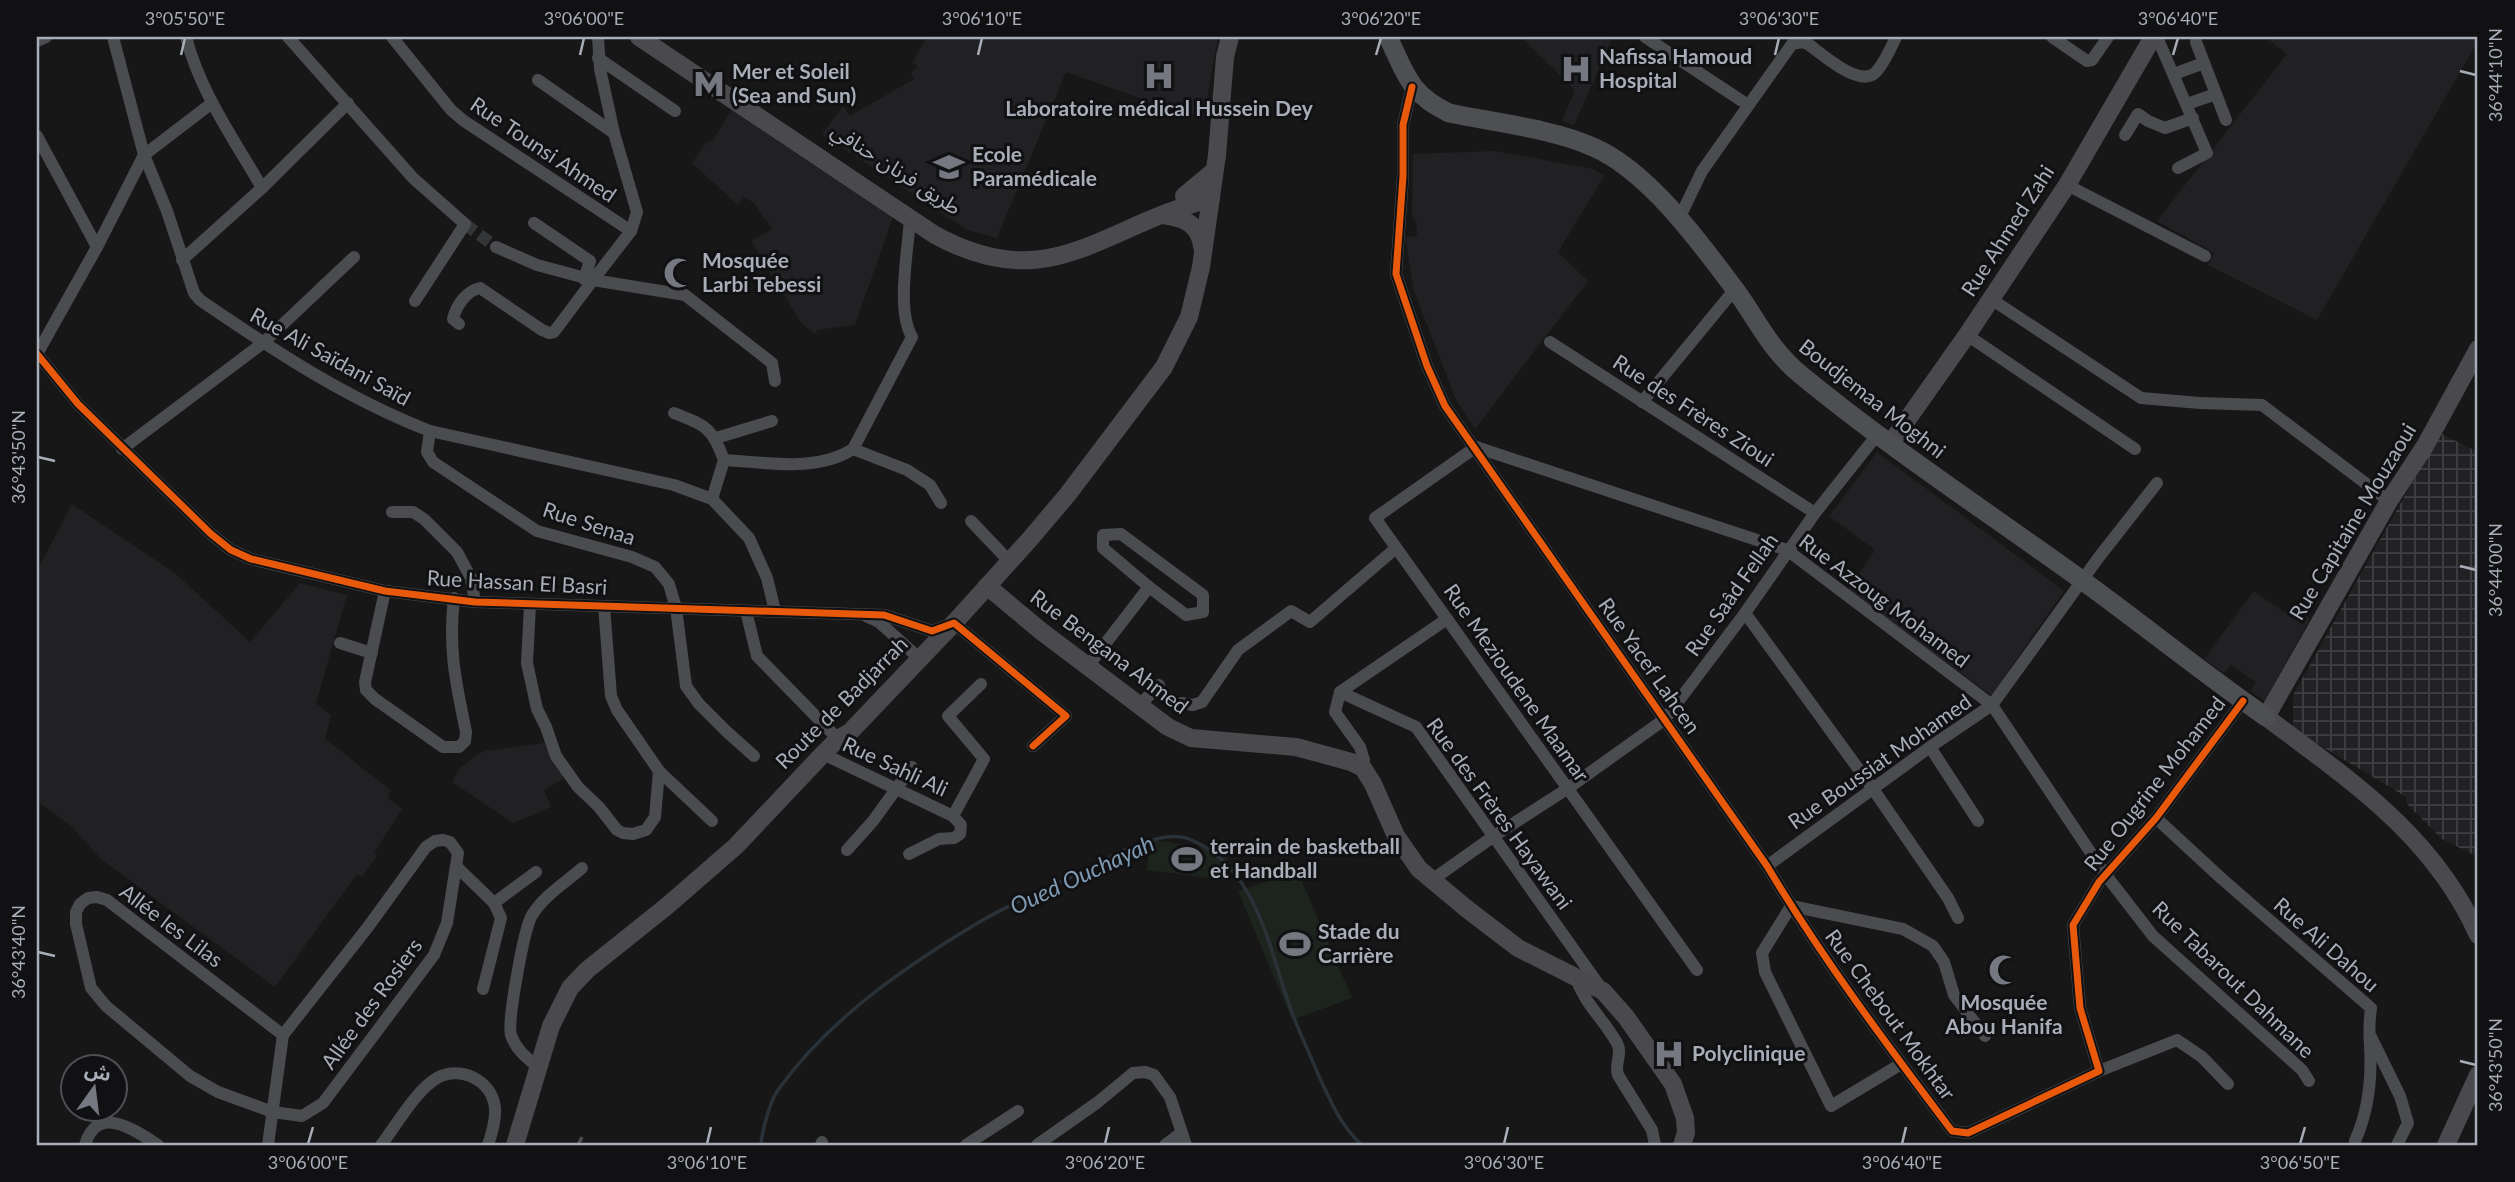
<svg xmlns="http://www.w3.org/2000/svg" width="2515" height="1182" font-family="Lato,'Noto Sans Arabic',sans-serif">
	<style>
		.built { fill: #212123 }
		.industrial { fill: url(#industrial-grid) }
		.pitch { fill: #1d241e }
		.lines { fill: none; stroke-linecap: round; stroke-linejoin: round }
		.stream { stroke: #2a3239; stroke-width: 3.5 }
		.street-tunnel { stroke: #343537; stroke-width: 12; stroke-dasharray: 12 6; stroke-linecap: butt }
		.street { stroke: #4b4c50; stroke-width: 12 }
		.secondary { stroke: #4a4a4e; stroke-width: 18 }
		.primary { stroke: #4d4f52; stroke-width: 19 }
		.rail { stroke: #4b4c4f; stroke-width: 3.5; stroke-dasharray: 9 7; stroke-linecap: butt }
		.cycleway-casing { stroke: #111113; stroke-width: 11 }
		.cycleway { stroke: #e8590c; stroke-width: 7 }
		.ticks { fill: none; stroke: #a8adb8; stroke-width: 2.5 }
		.labels { text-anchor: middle; stroke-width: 6; stroke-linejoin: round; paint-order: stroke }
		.poi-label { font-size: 21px; font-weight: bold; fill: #a8adb8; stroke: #111113; text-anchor: start }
		.street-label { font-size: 21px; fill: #a8adb8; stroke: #111113 }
		.water-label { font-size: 23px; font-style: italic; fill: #7f9bb3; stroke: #111113 }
		.neatline { fill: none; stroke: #a8adb8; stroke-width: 2.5 }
		.ticks-label { font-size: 18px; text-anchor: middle; fill: #a8adb8 }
	</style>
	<defs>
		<pattern id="industrial-grid" width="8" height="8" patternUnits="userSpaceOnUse" patternTransform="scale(1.75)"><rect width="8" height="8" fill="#212123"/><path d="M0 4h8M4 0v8" fill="none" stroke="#3e3f41"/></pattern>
	</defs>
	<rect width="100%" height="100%" fill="#171717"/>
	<g class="built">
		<polygon points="927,37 1218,37 1204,117 1176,111 1066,72 997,238 967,230 822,134 843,106 850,116 914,79 911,73 918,66 912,63"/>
		<polygon points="1521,37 1613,37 1574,125 1562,121 1575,90"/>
		<polygon points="2265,37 2478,37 2478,41 2317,320 2208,265 2214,253 2157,221 2287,54"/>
		<polygon points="733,108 893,217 855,325 817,330 815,334 802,324 751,241 772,229 768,222 764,219 754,203 744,197 738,205 692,163 705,144 713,140"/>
		<polygon points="1495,151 1594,169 1604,176 1558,252 1588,281 1475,429 1456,400 1414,291 1405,237 1417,236 1416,221 1412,217 1413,154"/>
		<polygon points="1877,452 2064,591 2009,670 2012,672 2000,687 1991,695 1848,590 1875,550 1829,516"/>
		<polygon points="72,504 175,573 250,642 300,583 347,595 316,703 331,715 325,739 391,790 388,798 402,809 374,853 377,856 362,877 357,874 275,987 102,860 69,824 37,801 37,571"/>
		<polygon points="2254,591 2285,613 2290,606 2310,619 2265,701 2251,691 2256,682 2231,665 2224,673 2204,659"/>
		<polygon points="550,742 568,776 544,790 551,807 513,823 452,782 459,769 476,755 485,751"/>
	</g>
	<polygon class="industrial" points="2440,433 2478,452 2478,857 2442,839 2407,804 2406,797 2393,789 2293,729 2293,695"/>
	<g class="pitch">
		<polygon points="1154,840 1229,851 1225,880 1147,870 1150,841"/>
		<polygon points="1298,872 1352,998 1292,1020 1238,891"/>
	</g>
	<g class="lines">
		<path class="stream" d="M761,1145C762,1131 770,1101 778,1090C828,1020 903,968 976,924C1006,906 1039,892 1071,877C1098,863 1159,827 1189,839C1257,866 1269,949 1291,1010C1299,1032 1309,1052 1318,1074C1329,1098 1341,1127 1362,1145"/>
		<polyline class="street-tunnel" points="465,224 496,247"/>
		<g class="street">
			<path d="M113,37L144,155L167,211L194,293L200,300C273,350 347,399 430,431L674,485L712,499L749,538L767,578L775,611"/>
			<path d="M186,37C200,92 234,139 262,188"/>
			<polyline points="288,37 413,178 465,224 415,301"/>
			<polyline points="392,37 451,110 464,121 631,231"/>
			<polyline points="598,37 600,69 614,133 637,212 631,231 593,280 685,295 772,363 775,381"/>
			<polyline points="1645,37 1748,105"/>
			<polyline points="2052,37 2087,61 2092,60 2108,37"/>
			<polyline points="2157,37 2207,153 2178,168"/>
			<polyline points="37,41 46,37"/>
			<polyline points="2196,42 2226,120"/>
			<polyline points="598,58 675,111"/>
			<polyline points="2174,74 2204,63"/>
			<polyline points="538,80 614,133"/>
			<path d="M1412,87L1403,125V176L1396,274L1427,366L1445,406L1767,866C1822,958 1887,1045 1952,1131L1968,1133L2099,1071L2080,1008L2073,925L2099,882L2156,818L2243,701"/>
			<polyline points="2187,104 2216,94"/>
			<polyline points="2125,135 2138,114 2148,121 2165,128 2193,118"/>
			<polyline points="37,136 97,247"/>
			<polyline points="2067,185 2205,256"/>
			<path d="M1679,219L1702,171L1792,44L1802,42L1808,44C1822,54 1860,89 1876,72C1884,63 1891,48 1896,37"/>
			<polyline points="534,223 590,261 584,279"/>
			<polyline points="182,260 262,188 348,103"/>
			<polyline points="1991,299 2141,398 2200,403 2262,405 2389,501"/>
			<path d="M459,324L453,319C456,306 466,291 480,288L542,330L549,333L554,332L593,280L537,265L496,247"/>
			<polyline points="1967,335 2135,449"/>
			<polyline points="1550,342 1815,513"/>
			<polyline points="37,354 78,404 211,534 231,550 251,559 385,591 475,602 884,615 932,631 954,623 1066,716 1033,746"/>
			<polyline points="37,354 97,247 144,155 212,103"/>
			<polyline points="1642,402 1735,289"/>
			<path d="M674,413C706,426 712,427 724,460C766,462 816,473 853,449L912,337C896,310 908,251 910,219"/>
			<polyline points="430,431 427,452 433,462 537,531 632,557 655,567 669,584 676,608 686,686 699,704 726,731 754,756"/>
			<polyline points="716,438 772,421"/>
			<polyline points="1476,447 1787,550 1992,705 2105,874 2153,936 2302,1070 2309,1081"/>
			<polyline points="1476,447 1375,518 1697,970"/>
			<polyline points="122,449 263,343 354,257"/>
			<polyline points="853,449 907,470 930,485 941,503"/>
			<polyline points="712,499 724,460"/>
			<polyline points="392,512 413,512 424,519 457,552 471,578 475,602"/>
			<polyline points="971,521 1010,562"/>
			<polygon points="1121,534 1203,595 1203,612 1186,615 1149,587 1103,548 1103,535"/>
			<path d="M385,591L365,682L366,690L375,699L443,747H459L465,741L466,732C456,683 448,650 454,598"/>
			<polyline points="530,605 527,663 537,709 546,727 556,756 578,787 599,807 617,830 623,833 633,834 646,830 655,817 659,771"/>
			<polyline points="604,606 611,696 617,710 659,771 712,821"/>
			<polyline points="746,611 757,656 838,739"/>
			<polyline points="1745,613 1873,789 1948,898 1958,918"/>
			<polyline points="866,616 879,622 920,659"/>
			<polyline points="1447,619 1340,692 1416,727 1601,988"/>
			<polyline points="340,643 372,653"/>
			<polyline points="1088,666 1149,587"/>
			<polyline points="1340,692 1335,712 1360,747 1364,760 1351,762"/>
			<polyline points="1181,703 1193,705 1202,702 1238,650 1291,611 1310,622 1396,548"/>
			<polyline points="1139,706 1159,685"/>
			<polyline points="1930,747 1978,821"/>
			<polyline points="823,754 953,816 984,759 948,716 981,684"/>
			<path d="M2156,818L2222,879L2371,1008C2369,1022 2369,1033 2370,1047C2372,1080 2368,1112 2355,1141"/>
			<polygon points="443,840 450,842 458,853 447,923 434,955 323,1103 302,1116 273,1112 218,1092 190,1076 106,1006 91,988 76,924 76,912 80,904 88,898 97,897 107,900 283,1035 368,927 426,847 435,841"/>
			<polyline points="847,850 873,821 912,767"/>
			<polyline points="909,854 939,839 954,838 960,834 961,825 953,816"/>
			<polyline points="1767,866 1930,747 1992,705 2099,557 2157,483"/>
			<polyline points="457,867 494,903 501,918 483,989"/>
			<polyline points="1432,880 1494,836 1567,789 1665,719 1745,613 1815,513 1877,435"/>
			<polyline points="494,903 536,872"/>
			<polyline points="1791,906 1762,953 1765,972 1831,1106 1901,1064"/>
			<polyline points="1791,906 1903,929 1933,946 1944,962 1954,995 1985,1036"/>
			<path d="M1575,976C1585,1005 1603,1018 1617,1043C1623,1054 1614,1064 1618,1075L1652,1130L1655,1145"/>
			<polyline points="2371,1037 2400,1096 2408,1123 2397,1145"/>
			<path d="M539,1068C527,1058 516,1050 511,1035C507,1021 524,931 531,917C542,897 565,883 582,868"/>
			<polyline points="2099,1071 2177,1040 2202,1057 2228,1084"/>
			<path d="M85,1145C97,1103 135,1130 158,1145"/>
			<polyline points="268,1145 283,1035"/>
			<path d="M381,1145C396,1126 416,1090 437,1078C460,1065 492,1080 495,1108C496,1120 492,1133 488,1145"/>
			<polyline points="821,1145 822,1142"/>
			<polyline points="966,1145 1018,1111"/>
			<polyline points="1037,1145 1098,1102 1133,1073 1145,1072 1154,1075 1170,1097 1186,1145"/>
			<polyline points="1165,1145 1181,1133"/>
		</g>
		<g class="secondary">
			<path d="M639,37L935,235C1052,299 1102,225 1211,199"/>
			<polyline points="1184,196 1214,171"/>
			<path d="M1163,215C1183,218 1199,223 1202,246"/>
			<path d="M2478,349L2425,446L2389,501L2266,717C2351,781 2433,835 2478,935"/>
			<polyline points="1890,444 1967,335 2067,185 2153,37"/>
			<polyline points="987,586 1041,631 1168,727 1191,738 1296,747 1351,762 1363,768 1373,784 1396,836 1419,869 1467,909 1518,948 1603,991 1626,1017 1673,1084 1685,1118 1686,1133 1682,1145"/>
			<polyline points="515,1145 551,1026 570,988 587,970 667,906 736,846 823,754 838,739 850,732 954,623 1030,539 1068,494 1164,367 1189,317 1201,267 1217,155 1225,57 1230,37"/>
			<polyline points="2446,1145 2478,1075"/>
		</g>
		<path class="primary" d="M1388,37C1406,74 1409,94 1449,113C1492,122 1554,129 1593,147C1647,170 1699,241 1734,288C1757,319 1770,350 1801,375C1891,449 1989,513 2083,581C2145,626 2204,674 2266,717"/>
		<polyline class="rail" points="578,1145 582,1137"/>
		<g class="cycleway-casing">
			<g id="cycleway">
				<path d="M1412,87L1403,125V176L1396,274L1427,366L1445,406L1767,866C1822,958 1887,1045 1952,1131L1968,1133L2099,1071L2080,1008L2073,925L2099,882L2156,818L2243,701"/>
				<polyline points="37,354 78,404 211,534 231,550 251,559 385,591 475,602 884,615 932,631 954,623 1066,716 1033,746"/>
			</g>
		</g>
		<use href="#cycleway" class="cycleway"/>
	</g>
	<path class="ticks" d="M181,55L185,38M580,55L584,38M978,55L982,38M1376,55L1381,38M1775,55L1779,38M2173,55L2178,38M2460,71L2476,75M38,457L55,461M2460,566L2476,570M38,952L55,956M2460,1061L2476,1065M308,1144L313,1127M707,1144L711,1127M1105,1144L1109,1127M1504,1144L1508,1127M1902,1144L1906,1127M2300,1144L2305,1127"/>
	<defs>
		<g id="hospital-bare" transform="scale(2.415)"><path d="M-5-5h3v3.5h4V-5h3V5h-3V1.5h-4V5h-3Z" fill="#757880" stroke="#111113" stroke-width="2.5" paint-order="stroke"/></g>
		<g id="metro-bare" transform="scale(2.415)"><path d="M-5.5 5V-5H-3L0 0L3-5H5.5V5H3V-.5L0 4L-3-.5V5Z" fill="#757880" stroke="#111113" stroke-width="2.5" paint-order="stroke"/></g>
		<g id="university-bare" transform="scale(2.415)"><path d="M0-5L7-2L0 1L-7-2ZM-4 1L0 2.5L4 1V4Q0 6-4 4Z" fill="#757880" stroke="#111113" stroke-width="2.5" paint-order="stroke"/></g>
		<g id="mosque-bare" transform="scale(2.415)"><path d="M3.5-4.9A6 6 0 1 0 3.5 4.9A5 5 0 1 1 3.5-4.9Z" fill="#757880" stroke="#111113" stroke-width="2.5" paint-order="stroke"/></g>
		<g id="stadium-bare" transform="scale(2.415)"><path d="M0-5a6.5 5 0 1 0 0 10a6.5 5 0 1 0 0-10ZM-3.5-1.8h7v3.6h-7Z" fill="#757880" stroke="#111113" stroke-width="2.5" paint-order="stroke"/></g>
	</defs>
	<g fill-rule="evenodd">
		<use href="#hospital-bare" x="1576" y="69"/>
		<use href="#hospital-bare" x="1159" y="76"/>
		<use href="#metro-bare" x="709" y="84"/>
		<use href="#university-bare" x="949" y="167"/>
		<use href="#mosque-bare" x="679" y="273"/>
		<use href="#stadium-bare" x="1187" y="859"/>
		<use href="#stadium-bare" x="1295" y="944"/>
		<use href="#mosque-bare" x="2004" y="970"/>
		<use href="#hospital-bare" x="1669" y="1054"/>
	</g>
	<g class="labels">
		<g class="poi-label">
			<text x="1599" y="64">Nafissa Hamoud<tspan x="1599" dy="24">Hospital</tspan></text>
			<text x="732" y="79">Mer et Soleil<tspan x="732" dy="24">(Sea and Sun)</tspan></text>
			<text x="1159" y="116" text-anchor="middle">Laboratoire médical Hussein Dey</text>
			<text x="972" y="162">Ecole<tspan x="972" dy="24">Paramédicale</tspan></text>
			<text x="702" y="268">Mosquée<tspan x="702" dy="24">Larbi Tebessi</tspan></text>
			<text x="1210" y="854">terrain de basketball<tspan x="1210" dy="24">et Handball</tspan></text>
			<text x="1318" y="939">Stade du<tspan x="1318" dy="24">Carrière</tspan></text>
			<text x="2004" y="1010" text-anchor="middle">Mosquée<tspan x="2004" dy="24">Abou Hanifa</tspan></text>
			<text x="1692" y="1061">Polyclinique</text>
		</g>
		<g class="street-label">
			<text transform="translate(543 150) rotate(34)" y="7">Rue Tounsi Ahmed</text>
			<text transform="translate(896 169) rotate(33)" y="7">طريق فرنان حنافي</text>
			<text transform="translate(2008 231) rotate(-57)" y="7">Rue Ahmed Zahi</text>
			<text transform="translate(330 357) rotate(29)" y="7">Rue Ali Saïdani Saïd</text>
			<text transform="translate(1872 399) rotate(38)" y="7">Boudjemaa Moghni</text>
			<text transform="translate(1693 411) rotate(33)" y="7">Rue des Frères Zioui</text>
			<text transform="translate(2353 522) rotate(-59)" y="7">Rue Capitaine Mouzaoui</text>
			<text transform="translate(589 524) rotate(18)" y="7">Rue Senaa</text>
			<text transform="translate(517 583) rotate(3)" y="7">Rue Hassan El Basri</text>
			<text transform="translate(1732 595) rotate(-55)" y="7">Rue Saâd Fellah</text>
			<text transform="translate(1884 601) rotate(37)" y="7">Rue Azzoug Mohamed</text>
			<text transform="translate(1109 652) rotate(37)" y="7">Rue Bengana Ahmed</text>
			<text transform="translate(1649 666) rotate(55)" y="7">Rue Yacef Lahcen</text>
			<text transform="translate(1516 683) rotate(55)" y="7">Rue Mezioudene Maamar</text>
			<text transform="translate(842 703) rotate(-45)" y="7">Route de Badjarrah</text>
			<text transform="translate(1880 762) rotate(-35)" y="7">Rue Boussiat Mohamed</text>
			<text transform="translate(895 767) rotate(25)" y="7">Rue Sahli Ali</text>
			<text transform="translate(2155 784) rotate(-52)" y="7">Rue Ougrine Mohamed</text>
			<text transform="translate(1499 814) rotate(54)" y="7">Rue des Frères Hayawani</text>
			<text transform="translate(171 926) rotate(37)" y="7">Allée les Lilas</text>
			<text transform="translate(2326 945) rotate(41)" y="7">Rue Ali Dahou</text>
			<text transform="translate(2233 980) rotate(44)" y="7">Rue Tabarout Dahmane</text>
			<text transform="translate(372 1004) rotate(-54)" y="7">Allée des Rosiers</text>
			<text transform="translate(1890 1015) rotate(54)" y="7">Rue Chebout Mokhtar</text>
		</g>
		<g class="water-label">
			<text transform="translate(1082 875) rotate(-25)" y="8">Oued Ouchayah</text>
		</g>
	</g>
	<rect width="2515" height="1182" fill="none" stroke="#111113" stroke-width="77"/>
	<g transform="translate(94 1088) rotate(14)"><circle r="33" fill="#111113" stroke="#4d4f55" stroke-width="2"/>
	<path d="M0-5L12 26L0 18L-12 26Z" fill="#757880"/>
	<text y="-10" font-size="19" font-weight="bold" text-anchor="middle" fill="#a8adb8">ش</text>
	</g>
	<rect x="38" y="38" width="2438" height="1106" class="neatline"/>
	<g class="ticks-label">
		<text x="185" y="25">3°05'50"E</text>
		<text x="584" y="25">3°06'00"E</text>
		<text x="982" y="25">3°06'10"E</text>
		<text x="1381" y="25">3°06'20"E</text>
		<text x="1779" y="25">3°06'30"E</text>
		<text x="2178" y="25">3°06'40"E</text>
		<text transform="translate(2496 75) rotate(-90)" y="6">36°44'10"N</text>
		<text transform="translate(19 457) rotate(-90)" y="6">36°43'50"N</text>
		<text transform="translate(2496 570) rotate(-90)" y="6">36°44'00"N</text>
		<text transform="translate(19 952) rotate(-90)" y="6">36°43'40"N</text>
		<text transform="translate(2496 1065) rotate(-90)" y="6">36°43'50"N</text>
		<text x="308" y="1169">3°06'00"E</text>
		<text x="707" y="1169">3°06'10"E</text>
		<text x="1105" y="1169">3°06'20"E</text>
		<text x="1504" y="1169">3°06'30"E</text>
		<text x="1902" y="1169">3°06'40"E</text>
		<text x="2300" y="1169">3°06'50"E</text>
	</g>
</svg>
